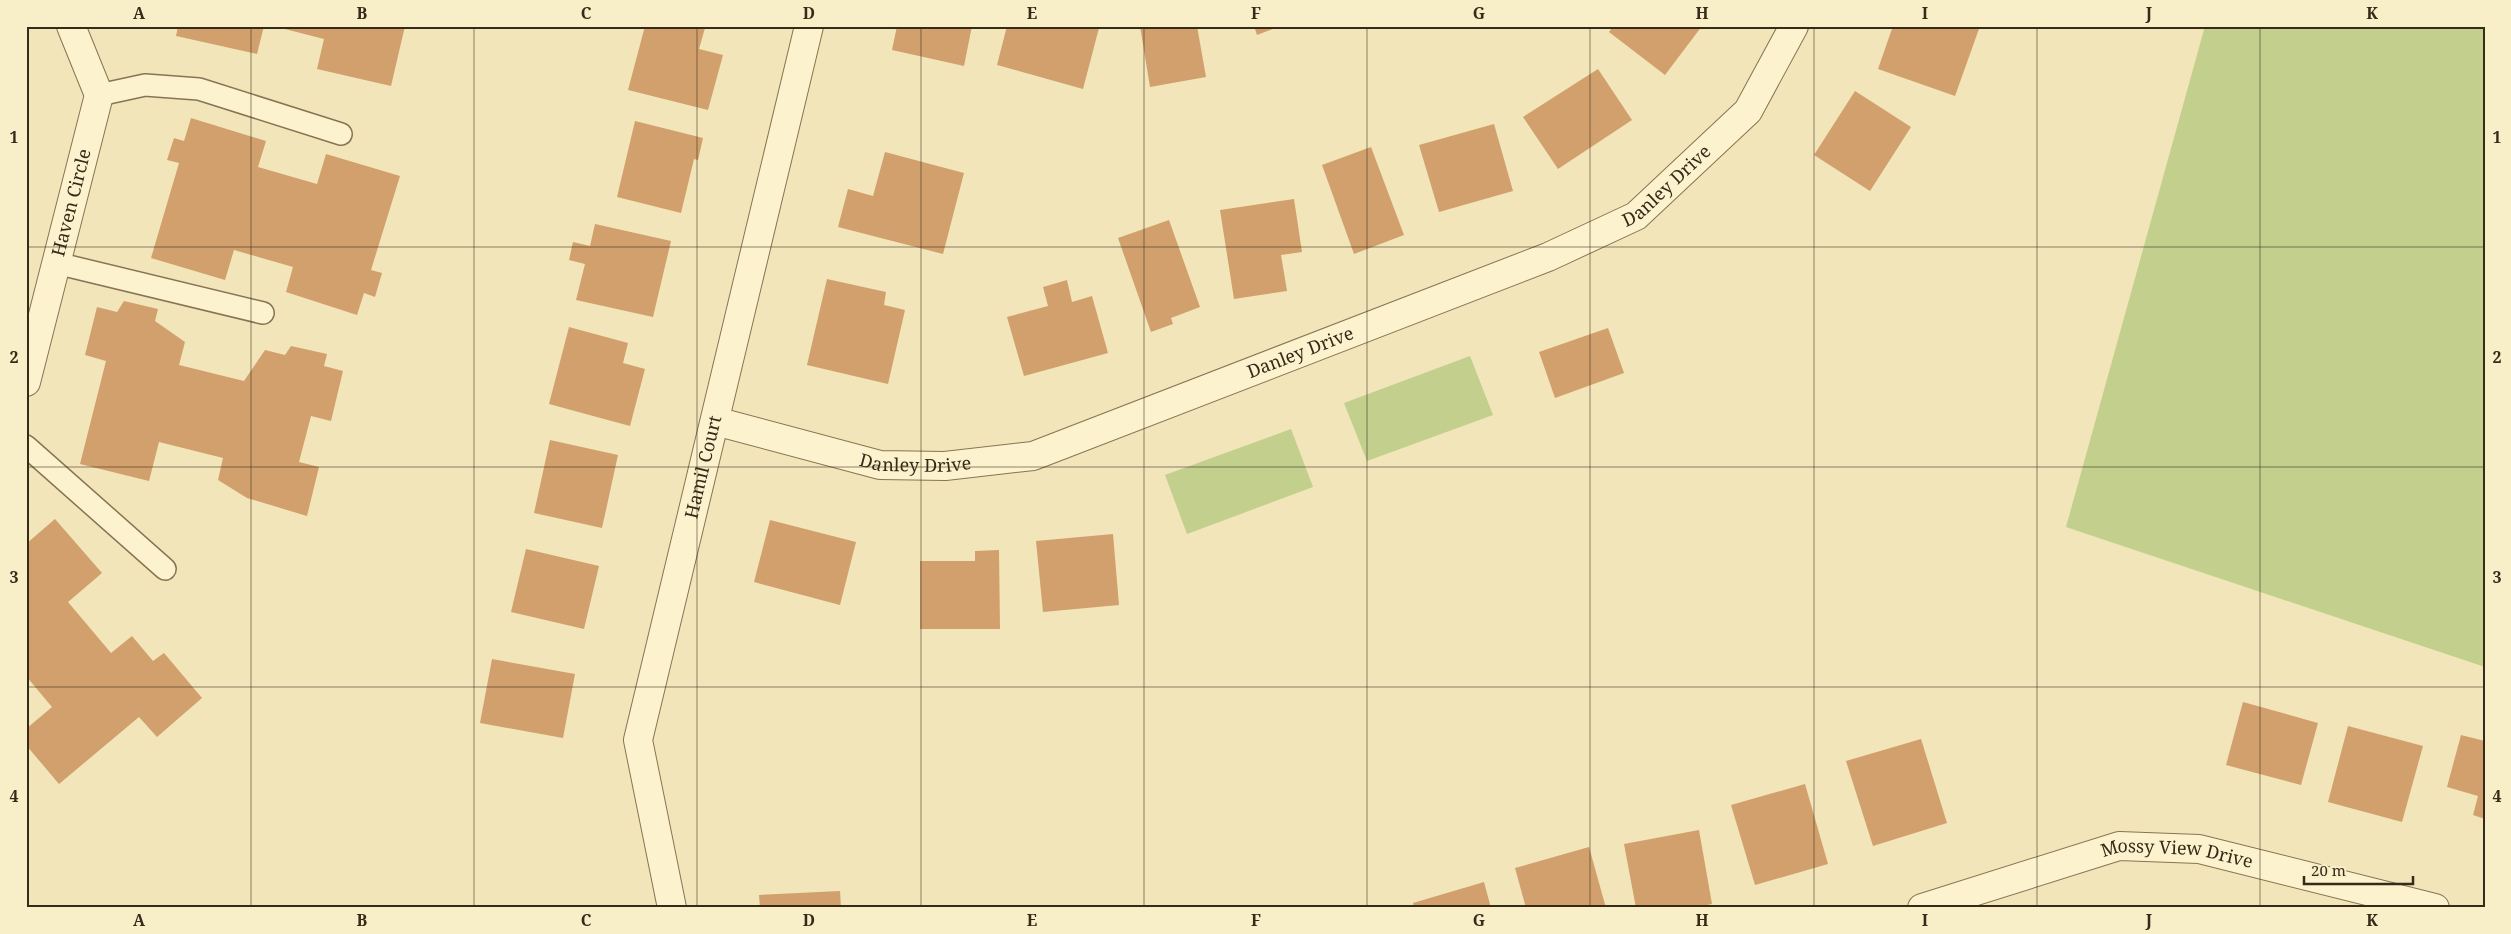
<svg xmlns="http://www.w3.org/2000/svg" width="2511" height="934" font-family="'Noto Serif',serif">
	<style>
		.green { fill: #c2cf8d }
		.building { fill: #d2a06c }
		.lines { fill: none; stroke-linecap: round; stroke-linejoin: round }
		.service-casing { stroke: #887453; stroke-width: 24 }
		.minor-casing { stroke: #887453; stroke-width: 30 }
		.service { stroke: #fcf2cd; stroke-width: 21 }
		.minor { stroke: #fcf2cd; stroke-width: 28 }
		.grid { fill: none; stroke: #362a19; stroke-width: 1; stroke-opacity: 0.55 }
		.labels { text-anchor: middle; stroke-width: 4.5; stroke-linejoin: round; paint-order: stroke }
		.street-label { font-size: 18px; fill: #362a19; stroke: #f8efc9 }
		.neatline { fill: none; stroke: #362a19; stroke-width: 2 }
		.grid-label { font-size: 16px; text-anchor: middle; font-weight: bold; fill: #362a19 }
	</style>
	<rect width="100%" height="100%" fill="#f1e5b9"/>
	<g class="green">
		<polygon points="2205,26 2485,26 2485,667 2066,527"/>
		<polygon points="1470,356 1493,415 1367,461 1344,403"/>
		<polygon points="1291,429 1313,487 1187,534 1165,475"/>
	</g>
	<g class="building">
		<polygon points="178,26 264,26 257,54 176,36"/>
		<polygon points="273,26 405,26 391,86 317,69 324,39"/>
		<polygon points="645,26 705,28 699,49 723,55 708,110 628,90"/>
		<polygon points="897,26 972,26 964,66 892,50"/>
		<polygon points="1007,26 1099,28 1083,89 997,65"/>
		<polygon points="1140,26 1197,26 1206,77 1150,87"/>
		<polygon points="1254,26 1280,26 1257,35"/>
		<polygon points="1613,26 1702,26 1665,75 1609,32"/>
		<polygon points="1893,26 1980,26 1955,96 1878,69"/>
		<polygon points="1598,69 1632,120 1558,169 1523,117"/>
		<polygon points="1855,91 1911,127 1870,191 1814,155"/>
		<polygon points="191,118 266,141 258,167 317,184 326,154 400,176 371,270 382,273 375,297 364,293 357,315 286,292 293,267 234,250 225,280 151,258 179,163 167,160 174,138 184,141"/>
		<polygon points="635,121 703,138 698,160 694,159 681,213 617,197"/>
		<polygon points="1494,124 1513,191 1439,212 1419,145"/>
		<polygon points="1371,147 1404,235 1354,254 1322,165"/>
		<polygon points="885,152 964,173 943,254 838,227 848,189 873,196"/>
		<polygon points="1294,199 1302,252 1281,255 1287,291 1234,299 1220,210"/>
		<polygon points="1169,220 1200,307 1171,318 1173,324 1151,332 1118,238"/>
		<polygon points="595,224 671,241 653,317 576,300 585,264 569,260 573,242 590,246"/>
		<polygon points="827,279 886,292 884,305 905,310 888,384 807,365"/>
		<polygon points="1067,280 1072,302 1092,296 1108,353 1024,376 1007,317 1048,306 1043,287"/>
		<polygon points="124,301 158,309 155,321 185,342 179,365 244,381 265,350 285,355 291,346 327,354 324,366 343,371 331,421 311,416 299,462 319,467 307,516 247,498 218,480 223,458 159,442 149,481 80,464 106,361 85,355 97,307 117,312"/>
		<polygon points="569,327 628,343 623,363 645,369 630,426 549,404"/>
		<polygon points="1608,328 1624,373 1555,398 1539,352"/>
		<polygon points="550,440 618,455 602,528 534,513"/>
		<polygon points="55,519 102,573 68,602 111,653 132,636 153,661 164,653 202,698 157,737 139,717 59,784 26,745 26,729 52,707 26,676 26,544"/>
		<polygon points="770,520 856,542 840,605 754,582"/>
		<polygon points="1113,534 1119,605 1043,612 1036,541"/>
		<polygon points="526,549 599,566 584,629 511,612"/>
		<polygon points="999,550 1000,629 920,629 920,561 975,561 975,551"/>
		<polygon points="492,659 575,674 563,738 480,723"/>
		<polygon points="2243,702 2318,723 2301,785 2226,765"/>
		<polygon points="2348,726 2423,746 2402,822 2328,802"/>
		<polygon points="2461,735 2485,741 2485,819 2473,815 2478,796 2447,787"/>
		<polygon points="1921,739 1947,823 1873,846 1846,761"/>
		<polygon points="1805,784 1828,864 1755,885 1731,805"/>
		<polygon points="1699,830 1712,904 1693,908 1636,908 1624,844"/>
		<polygon points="1589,847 1606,908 1526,908 1515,868"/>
		<polygon points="1484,882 1491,908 1414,908 1413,903"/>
		<polygon points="840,891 841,908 760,908 759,895"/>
	</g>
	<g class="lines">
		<g class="service-casing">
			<g id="service">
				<polyline points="99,95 145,85 199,89 341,134"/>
				<polyline points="56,263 263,313"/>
				<polyline points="26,446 165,569"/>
			</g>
		</g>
		<g class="minor-casing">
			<g id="minor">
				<path id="s1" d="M26,382L99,95L71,26"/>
				<path id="s2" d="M715,421L880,465L945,466L1033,456L1548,257L1636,216L1748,111L1794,26"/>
				<path id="s3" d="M672,908L638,740L809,26"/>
				<path id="s4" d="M1922,908L2119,846L2199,849L2435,908"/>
			</g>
		</g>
		<use href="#service" class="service"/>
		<use href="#minor" class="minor"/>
	</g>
	<path class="grid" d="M251,26V908M474,26V908M697,26V908M921,26V908M1144,26V908M1367,26V908M1590,26V908M1814,26V908M2037,26V908M2260,26V908M26,247H2485M26,467H2485M26,687H2485"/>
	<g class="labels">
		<g class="street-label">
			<text dy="6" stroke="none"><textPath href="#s2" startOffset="1016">Danley Drive</textPath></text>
			<text dy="6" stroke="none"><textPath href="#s1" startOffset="185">Haven Circle</textPath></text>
			<text dy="6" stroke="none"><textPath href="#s2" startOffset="611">Danley Drive</textPath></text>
			<text dy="6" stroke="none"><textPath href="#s2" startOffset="206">Danley Drive</textPath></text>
			<text dy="6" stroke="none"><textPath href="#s3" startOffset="452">Hamil Court</textPath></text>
			<text dy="6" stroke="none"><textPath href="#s4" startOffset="265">Mossy View Drive</textPath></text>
		</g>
	</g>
	<rect width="2511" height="934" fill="none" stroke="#f8efc9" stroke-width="55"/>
	<path d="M2304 876v8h109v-8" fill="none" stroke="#362a19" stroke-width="2.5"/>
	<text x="2311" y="876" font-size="15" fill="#362a19" stroke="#f8efc9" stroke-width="4" paint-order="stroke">20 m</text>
	<rect x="28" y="28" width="2456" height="878" class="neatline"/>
	<g class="grid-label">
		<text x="139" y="19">A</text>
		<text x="362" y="19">B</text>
		<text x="586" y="19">C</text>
		<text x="809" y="19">D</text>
		<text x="1032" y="19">E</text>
		<text x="1256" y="19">F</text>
		<text x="1479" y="19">G</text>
		<text x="1702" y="19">H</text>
		<text x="1925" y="19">I</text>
		<text x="2149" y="19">J</text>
		<text x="2372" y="19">K</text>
		<text x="14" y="143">1</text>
		<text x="2497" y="143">1</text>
		<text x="14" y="363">2</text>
		<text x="2497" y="363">2</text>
		<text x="14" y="583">3</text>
		<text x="2497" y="583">3</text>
		<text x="14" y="802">4</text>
		<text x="2497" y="802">4</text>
		<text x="139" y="926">A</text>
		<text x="362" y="926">B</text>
		<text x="586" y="926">C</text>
		<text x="809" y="926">D</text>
		<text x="1032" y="926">E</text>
		<text x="1256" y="926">F</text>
		<text x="1479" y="926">G</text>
		<text x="1702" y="926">H</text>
		<text x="1925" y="926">I</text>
		<text x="2149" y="926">J</text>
		<text x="2372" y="926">K</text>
	</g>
</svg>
